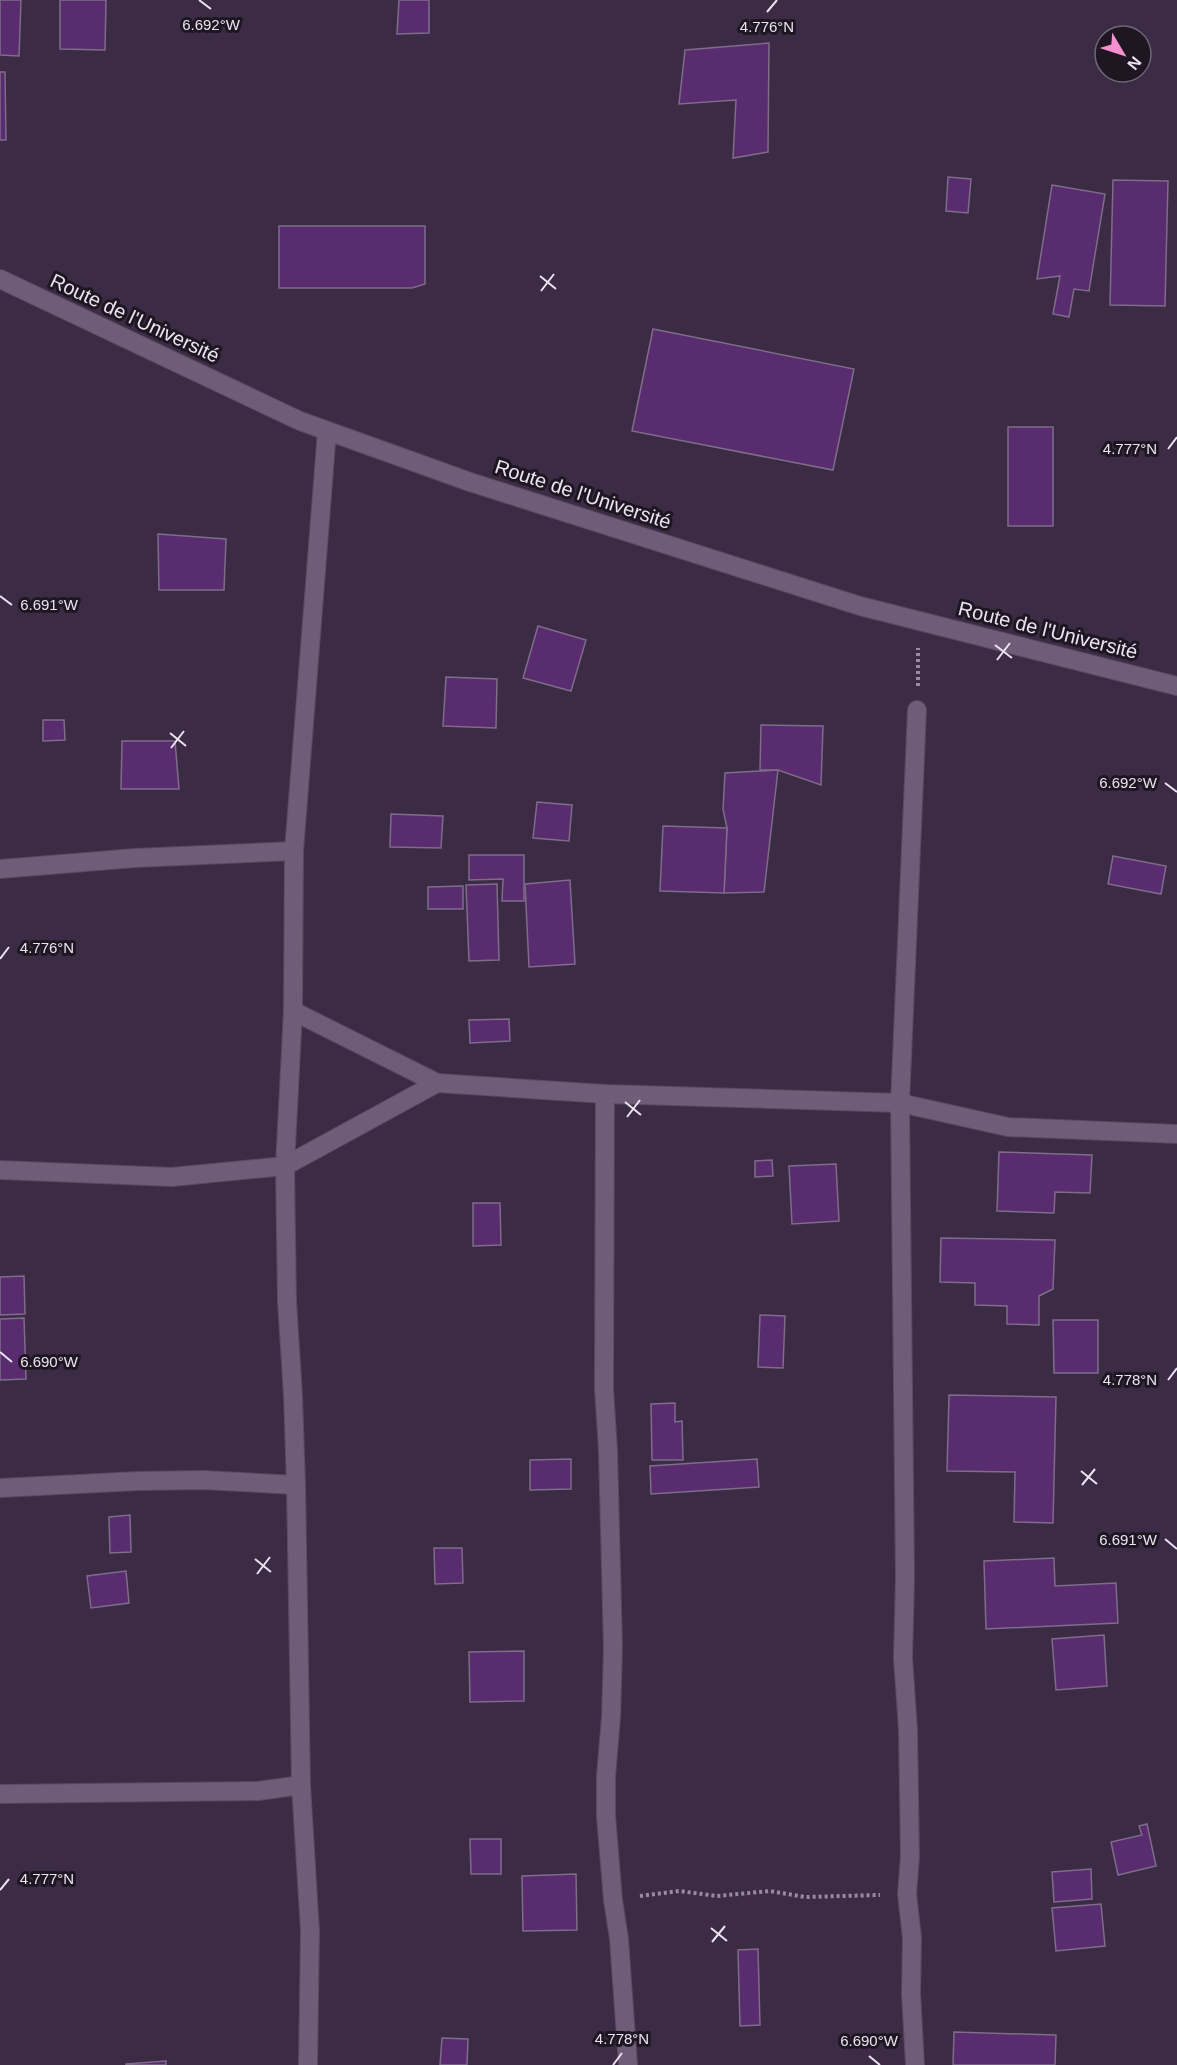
<svg xmlns="http://www.w3.org/2000/svg" width="1177" height="2065" font-family="Arial,sans-serif">
	<style>
		.building { fill: #592c70; stroke: #7e6c89; stroke-width: 1.5 }
		.lines { fill: none; stroke-linecap: round; stroke-linejoin: round }
		.minor-casing { stroke: #57495e; stroke-width: 20 }
		.path { stroke: #988b9f; stroke-width: 4; stroke-dasharray: 3 3; stroke-linecap: butt }
		.minor { stroke: #6e5c78; stroke-width: 18 }
		.ticks { fill: none; stroke: #ece2f2; stroke-width: 2 }
		.labels { text-anchor: middle; stroke-width: 6; stroke-linejoin: round; paint-order: stroke }
		.street-label { font-size: 20px; fill: #ece2f2; stroke: #1e1722 }
		.ticks-label { font-size: 15px; text-anchor: middle; fill: #ece2f2; stroke: #1e1722; stroke-width: 6; stroke-linejoin: round; paint-order: stroke }
	</style>
	<rect width="100%" height="100%" fill="#3b2b44"/>
	<g class="building">
		<polygon points="0,0 21,0 19,56 0,55"/>
		<polygon points="60,0 106,0 105,50 60,49"/>
		<polygon points="399,0 429,0 429,33 397,34"/>
		<polygon points="769,43 768,152 733,158 736,100 679,104 685,50"/>
		<polygon points="0,72 5,72 6,140 0,140"/>
		<polygon points="948,177 971,179 968,213 946,211"/>
		<polygon points="1113,180 1168,181 1165,306 1110,305"/>
		<polygon points="1052,185 1105,194 1089,291 1074,289 1069,317 1053,314 1060,276 1037,279"/>
		<polygon points="279,226 425,226 425,284 412,288 279,288"/>
		<polygon points="653,329 854,369 833,470 632,431"/>
		<rect x="1008" y="427" width="45" height="99"/>
		<polygon points="158,534 226,539 224,590 159,590"/>
		<polygon points="538,626 586,640 571,691 523,678"/>
		<polygon points="446,677 497,679 496,728 443,726"/>
		<polygon points="43,720 64,720 65,740 43,741"/>
		<polygon points="761,725 823,726 821,785 778,770 760,770"/>
		<polygon points="122,741 175,741 179,789 121,789"/>
		<polygon points="778,770 764,892 724,893 727,828 723,809 725,773"/>
		<polygon points="537,802 572,805 569,841 533,838"/>
		<polygon points="391,814 443,816 441,848 390,847"/>
		<polygon points="663,826 727,828 724,893 660,891"/>
		<polygon points="469,855 524,855 524,901 502,901 503,879 469,880"/>
		<polygon points="1113,856 1166,866 1161,894 1108,884"/>
		<polygon points="570,880 575,964 529,967 525,884"/>
		<polygon points="497,884 499,960 469,961 466,885"/>
		<polygon points="463,886 463,909 428,909 428,887"/>
		<polygon points="509,1019 510,1041 470,1043 469,1020"/>
		<polygon points="999,1152 1092,1155 1090,1193 1055,1192 1054,1213 997,1211"/>
		<polygon points="772,1160 773,1176 755,1177 755,1161"/>
		<polygon points="836,1164 839,1221 792,1224 789,1166"/>
		<polygon points="473,1203 500,1203 501,1245 473,1246"/>
		<polygon points="941,1238 1055,1240 1053,1289 1039,1296 1039,1325 1007,1324 1007,1306 975,1305 975,1283 940,1282"/>
		<polygon points="24,1276 25,1314 0,1315 0,1277"/>
		<polygon points="760,1315 785,1316 783,1368 758,1367"/>
		<polygon points="24,1318 26,1379 0,1380 0,1319"/>
		<polygon points="1053,1320 1098,1320 1098,1373 1054,1373"/>
		<polygon points="949,1395 1056,1397 1053,1523 1014,1522 1015,1472 947,1471"/>
		<polygon points="675,1403 675,1422 682,1421 683,1460 652,1460 651,1404"/>
		<polygon points="571,1459 571,1489 530,1490 530,1460"/>
		<polygon points="757,1459 759,1487 651,1494 650,1466"/>
		<polygon points="130,1515 131,1552 110,1553 109,1517"/>
		<polygon points="434,1548 462,1548 463,1583 435,1584"/>
		<polygon points="1054,1558 1055,1586 1116,1583 1118,1623 986,1629 984,1561"/>
		<polygon points="126,1571 129,1603 91,1608 87,1576"/>
		<polygon points="1104,1635 1107,1686 1056,1690 1052,1639"/>
		<polygon points="524,1651 524,1701 470,1702 469,1652"/>
		<polygon points="1147,1824 1156,1866 1118,1875 1111,1842 1142,1835 1139,1826"/>
		<polygon points="470,1839 501,1839 501,1874 471,1874"/>
		<polygon points="1091,1869 1092,1899 1054,1902 1052,1872"/>
		<polygon points="576,1874 577,1930 523,1931 522,1876"/>
		<polygon points="1101,1904 1105,1946 1056,1951 1052,1908"/>
		<polygon points="758,1949 760,2025 740,2026 738,1950"/>
		<polygon points="954,2032 1056,2035 1055,2065 953,2065"/>
		<polygon points="442,2038 468,2039 467,2065 440,2065"/>
		<polygon points="166,2061 166,2065 126,2065 126,2064"/>
	</g>
	<g class="lines">
		<g class="minor-casing">
			<g id="minor">
				<polyline points="0,279 300,421 470,482 860,606 1177,686"/>
				<polyline points="0,869 135,858 294,851"/>
				<polyline points="293,1011 437,1083"/>
				<polyline points="605,1094 604,1388 608,1451 613,1648 611,1717 606,1776 606,1816 613,1900 619,1939 628,2065"/>
				<polyline points="0,1170 172,1177 285,1166 293,1011 294,851 327,431"/>
				<polyline points="0,1488 138,1481 203,1480 296,1485"/>
				<polyline points="0,1794 258,1791 301,1785"/>
				<polyline points="308,2065 310,1931 301,1785 296,1485 293,1395 287,1302 285,1166 437,1083 605,1094 900,1103 1008,1127 1177,1134"/>
				<polyline points="915,2065 911,1993 912,1938 907,1894 910,1856 908,1730 903,1658 905,1578 900,1103 917,710"/>
			</g>
		</g>
		<g class="path">
			<polyline points="918,686 918,648"/>
			<polyline points="640,1896 679,1891 717,1896 770,1891 805,1897 880,1895"/>
		</g>
		<use href="#minor" class="minor"/>
	</g>
	<path class="ticks" d="M199,0L211,9M767,12L777,0M540,276L556,289M541,291L554,274M1168,449L1177,437M0,596L12,605M995,645L1012,658M997,660L1010,643M170,733L186,746M171,748L184,731M1165,783L1177,792M0,959L9,947M625,1102L641,1115M627,1117L640,1100M0,1352L12,1362M1168,1380L1177,1368M1081,1471L1097,1484M1082,1485L1095,1469M1165,1539L1177,1549M255,1559L271,1572M257,1574L270,1557M0,1890L9,1879M711,1928L727,1941M712,1942L725,1926M869,2056L880,2065M613,2065L622,2053"/>
	<g class="labels">
		<g class="street-label">
			<text transform="translate(135 318) rotate(25)" y="7">Route de l'Université</text>
			<text transform="translate(583 494) rotate(18)" y="7">Route de l'Université</text>
			<text transform="translate(1048 630) rotate(14)" y="7">Route de l'Université</text>
		</g>
	</g>
	<g class="ticks-label">
		<text x="211" y="30">6.692°W</text>
		<text x="767" y="32">4.776°N</text>
		<text x="1130" y="454">4.777°N</text>
		<text x="49" y="610">6.691°W</text>
		<text x="1128" y="788">6.692°W</text>
		<text x="47" y="953">4.776°N</text>
		<text x="49" y="1367">6.690°W</text>
		<text x="1130" y="1385">4.778°N</text>
		<text x="1128" y="1545">6.691°W</text>
		<text x="47" y="1884">4.777°N</text>
		<text x="622" y="2044">4.778°N</text>
		<text x="869" y="2046">6.690°W</text>
	</g>
	<g transform="translate(1123 54) rotate(129)"><circle r="28" fill="#1e1722" stroke="#706875" stroke-width="1.5"/>
	<path d="M0-4.5L10 22L0 15L-10 22Z" fill="#f590d1"/>
	<text y="-9" font-size="16" font-weight="bold" text-anchor="middle" fill="#ece2f2">N</text>
	</g>
</svg>
